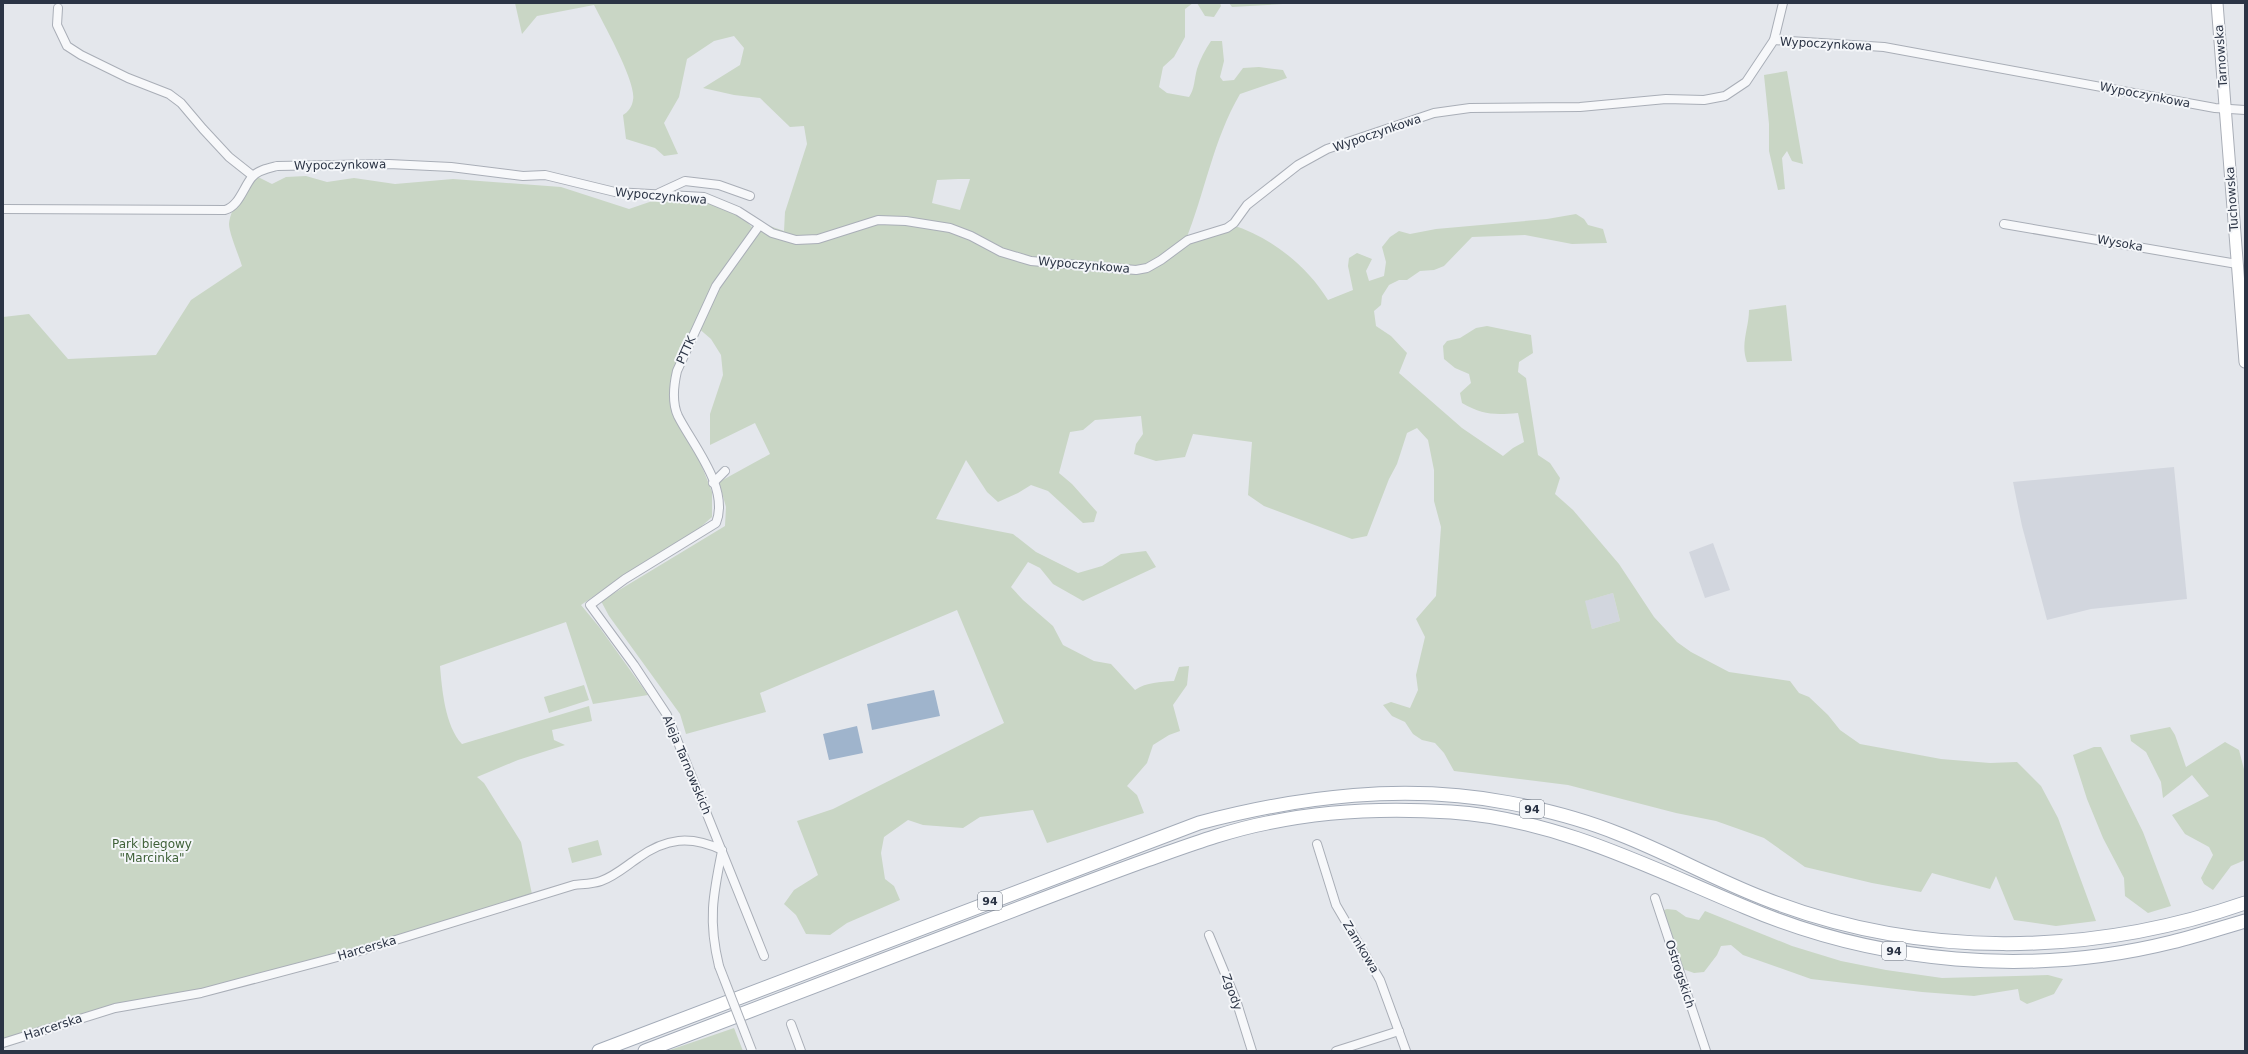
<svg xmlns="http://www.w3.org/2000/svg" width="2248" height="1054" font-family="'DejaVu Sans',sans-serif">
	<style>
		.built { fill: #d2d6de }
		.green { fill: #c9d6c5; fill-rule: evenodd }
		.water { fill: #9fb4cc }
		.lines { fill: none; stroke-linecap: round; stroke-linejoin: round }
		.street-casing { stroke: #a9aeb7; stroke-width: 10 }
		.secondary-casing { stroke: #a9aeb7; stroke-width: 13 }
		.primary-casing { stroke: #a3abb8; stroke-width: 15 }
		.street { stroke: #f7f8fa; stroke-width: 8 }
		.secondary { stroke: #fff; stroke-width: 11 }
		.primary { stroke: #fff; stroke-width: 13 }
		.street-bridge-casing { stroke: #a9aeb7; stroke-width: 10; stroke-linecap: butt }
		.street-bridge { stroke: #f7f8fa; stroke-width: 8 }
		.labels { text-anchor: middle; stroke-width: 4; stroke-linejoin: round; paint-order: stroke }
		.shield { fill: #f4f6f9; stroke: #676e7b; stroke-width: 1 }
		.shield-label { font-size: 11px; font-weight: bold; fill: #2b3445 }
		.street-label { font-size: 12px; fill: #2b3445; stroke: #f4f6f9 }
		.park-label { font-size: 12px; fill: #3f6138; stroke: #f4f6f9 }
	</style>
	<rect width="100%" height="100%" fill="#e4e7ec"/>
	<g class="built">
		<polygon points="2174,467 2187,599 2091,609 2047,620 2022,526 2013,482"/>
		<polygon points="1713,543 1730,590 1705,598 1689,552"/>
		<polygon points="1613,593 1620,621 1592,629 1584,601"/>
	</g>
	<g class="green">
		<path d="M515,3H1193L1185,9V37L1174,57L1163,67L1159,87L1167,93L1189,97C1195,88 1194,80 1197,69C1200,59 1205,50 1211,41H1222L1224,61L1220,77L1223,81L1234,80L1243,68L1259,67L1283,70L1287,78L1240,94C1213,140 1205,193 1185,242L1232,225C1271,237 1307,266 1328,300L1353,290L1348,266L1349,258L1357,253L1372,259L1366,271L1369,281L1384,276L1386,262L1382,247L1390,237L1399,231L1410,234L1436,229L1547,219L1576,214L1584,219L1588,225L1603,229L1607,243L1572,244L1525,235L1472,237L1444,266L1434,270L1420,271L1407,280H1399L1389,285L1382,296L1381,305L1374,311L1376,326L1391,336L1407,353L1399,373L1462,428L1503,456L1513,448L1524,442L1518,413C1494,415 1483,415 1462,403L1460,393L1471,383L1469,374L1455,368L1444,359L1443,346L1447,341L1460,338L1476,328L1487,326L1531,335L1533,353L1519,362L1518,372L1526,378L1538,455L1550,463L1560,478L1555,494L1573,510L1619,564L1654,617L1677,642L1691,652L1729,672L1790,681L1799,693L1809,697L1828,715L1840,730L1860,744L1941,759L1990,763L2017,762L2041,786L2058,818L2096,921L2056,926L2014,920L1996,876L1990,889L1932,873L1921,892L1872,883L1805,867L1764,838L1716,821L1676,813L1568,785L1454,771L1444,753L1435,743L1422,740L1413,734L1405,722L1392,716L1383,705L1391,702L1410,708L1418,690L1416,675L1425,637L1416,619L1436,596L1441,527L1434,501V470L1428,440L1417,428L1407,433L1397,464L1389,479L1367,536L1352,539L1264,506L1248,495L1252,442L1193,434L1185,457L1156,461L1134,454L1136,444L1143,434L1141,416L1095,420L1083,430L1070,432L1059,473L1072,484L1097,512L1094,522L1083,523L1048,491L1031,485L1018,493L998,502L987,492L966,460L936,519L1013,534L1036,552L1078,573L1102,566L1121,554L1146,551L1156,567L1083,601L1053,584L1040,568L1028,562L1011,587L1023,600L1053,626L1063,645L1094,661L1111,664L1135,690C1147,682 1160,682 1174,681L1179,667L1189,666L1187,685L1173,705L1180,731L1169,735L1153,745L1147,763L1127,786L1137,795L1144,813L1047,843L1033,810L980,817L963,828L923,825L908,820L884,837L881,853L885,879L894,886L900,900L847,923L830,935L806,934L796,915L784,904L794,890L818,875L797,821L833,809L1004,723L957,610L760,693L766,712L686,734L680,714L609,616L601,601L725,526L726,507L719,482L770,454L755,423L710,445V414L723,375L721,355L711,339L697,327L711,298L764,224L784,231L785,212L807,144L804,126L790,127L760,98L734,95L703,88L740,65L744,48L734,36L714,41L687,59L679,97L664,123L678,154L664,156L655,148L626,139L623,115C628,112 632,107 633,100C637,83 603,23 594,5L537,16L522,34ZM958,179H970L960,210L932,203L937,180ZM1613,593L1620,621L1592,629L1585,601Z"/>
		<polygon points="1197,3 1220,3 1221,6 1214,17 1205,16"/>
		<polygon points="1229,3 1300,3 1232,7"/>
		<polygon points="1787,71 1803,164 1792,161 1787,151 1782,158 1785,189 1778,190 1769,151 1769,124 1764,75"/>
		<path d="M306,176L327,182L354,178L395,184L453,179L561,187L629,209L664,197L687,199L711,203L742,217L752,227L751,232L737,252L674,368L672,409L699,459L712,492V517L694,533L636,567L581,605L600,628L648,695L593,704L566,622L440,666C442,689 445,726 462,744L589,706L592,721L552,730L554,740L565,745L518,760L477,777L484,783L521,842L533,899L201,993L115,1008L3,1043V317L29,314L68,359L156,355L191,300L242,266C239,256 229,233 229,224C231,206 246,188 258,177L272,184L286,177Z"/>
		<path d="M1786,305L1792,361L1747,362C1740,344 1749,328 1749,310Z"/>
		<polygon points="584,685 589,700 549,713 544,697"/>
		<polygon points="2170,727 2175,735 2186,767 2225,742 2239,750 2245,773 2245,860 2231,866 2213,890 2204,884 2201,878 2213,855 2209,847 2185,834 2172,815 2209,796 2192,775 2163,798 2161,782 2146,752 2131,741 2130,735"/>
		<polygon points="2094,747 2101,747 2143,832 2171,906 2148,913 2125,896 2124,878 2103,838 2087,799 2073,755"/>
		<polygon points="598,840 602,855 572,863 568,848"/>
		<polygon points="1667,909 1676,910 1686,917 1699,920 1705,911 1792,946 1841,961 1886,970 1942,978 2048,975 2063,979 2054,994 2027,1004 2020,1000 2018,989 1974,996 1922,992 1811,979 1743,955 1731,945 1721,946 1717,955 1704,972 1694,973 1680,968 1661,911"/>
		<polygon points="734,1028 743,1051 667,1051"/>
	</g>
	<g class="water">
		<polygon points="934,690 940,716 872,730 867,704"/>
		<polygon points="857,726 863,753 829,760 823,734"/>
	</g>
	<g class="lines">
		<g class="street-casing">
			<g id="street">
				<polyline points="58,8 57,25 67,46 81,55 128,78 169,94 181,103 203,129 229,157 253,176"/>
				<polyline points="1774,40 1783,3"/>
				<polyline points="659,193 685,181 719,185 750,196"/>
				<path d="M3,209L225,210C239,206 243,188 252,177C258,170 269,168 277,166L389,164L451,167L523,176L545,175L615,192L704,197L738,211L772,233L796,240L818,239L878,220L906,221L950,228L971,236L1001,252L1031,261L1136,270L1147,268L1161,260L1188,240L1227,228L1234,223L1247,205L1298,165L1327,149L1434,113L1470,108L1580,107L1666,99L1704,100L1725,96L1746,82L1774,40L1884,47L2215,108L2245,110"/>
				<polyline points="2004,224 2237,264"/>
				<path d="M759,226L716,286L677,371C674,384 672,403 678,416C692,444 730,488 716,523L625,579L590,605L634,665L667,715L764,956"/>
				<polyline points="713,483 725,471"/>
				<polyline points="1317,844 1336,905 1380,980 1406,1051"/>
				<polyline points="1655,898 1706,1051"/>
				<polyline points="1209,935 1236,1000 1252,1051"/>
				<path d="M719,966C708,921 713,895 722,851"/>
				<polyline points="791,1024 801,1051"/>
				<path d="M3,1043L115,1008L201,993L360,951L574,885C582,884 593,884 601,881C615,876 626,866 638,858C666,838 690,835 722,850"/>
				<polyline points="1336,1051 1399,1031"/>
			</g>
		</g>
		<g class="secondary-casing">
			<polyline id="secondary" points="2217,3 2245,362"/>
		</g>
		<g class="primary-casing">
			<g id="primary">
				<path d="M599,1051L1199,823C1301,796 1406,783 1510,803C1546,810 1585,820 1619,834C1668,853 1714,879 1763,898C1917,959 2089,957 2245,903"/>
				<path d="M645,1051C755,1009 865,967 975,925C1032,903 1089,881 1147,860C1187,846 1226,831 1267,823C1327,810 1390,808 1451,812C1556,819 1649,867 1745,907C1878,964 2032,977 2172,942C2197,936 2221,928 2245,921"/>
			</g>
		</g>
		<use href="#street" class="street"/>
		<use href="#secondary" class="secondary"/>
		<use href="#primary" class="primary"/>
		<g class="street-bridge-casing">
			<polyline id="street-bridge" points="719,966 752,1051"/>
		</g>
		<use href="#street-bridge" class="street-bridge"/>
	</g>
	<g class="labels">
		<g class="shield">
			<rect x="1520" y="800" width="24" height="18" rx="3"/>
			<rect x="978" y="892" width="24" height="18" rx="3"/>
			<rect x="1882" y="942" width="24" height="18" rx="3"/>
		</g>
		<g class="shield-label">
			<text x="1532" y="813">94</text>
			<text x="990" y="905">94</text>
			<text x="1894" y="955">94</text>
		</g>
		<g class="street-label">
			<text transform="translate(1826 44) rotate(3)" y="4">Wypoczynkowa</text>
			<text transform="translate(2221 56) rotate(-94)" y="4">Tarnowska</text>
			<text transform="translate(2145 95) rotate(11)" y="4">Wypoczynkowa</text>
			<text transform="translate(1377 133) rotate(-19)" y="4">Wypoczynkowa</text>
			<text transform="translate(340 165) rotate(-1)" y="4">Wypoczynkowa</text>
			<text transform="translate(661 196) rotate(5)" y="4">Wypoczynkowa</text>
			<text transform="translate(2232 199) rotate(-94)" y="4">Tuchowska</text>
			<text transform="translate(2120 243) rotate(10)" y="4">Wysoka</text>
			<text transform="translate(1084 265) rotate(5)" y="4">Wypoczynkowa</text>
			<text transform="translate(686 350) rotate(-65)" y="4">PTTK</text>
			<text transform="translate(687 765) rotate(67)" y="4">Aleja Tarnowskich</text>
			<text transform="translate(1361 947) rotate(59)" y="4">Zamkowa</text>
			<text transform="translate(367 948) rotate(-16)" y="4">Harcerska</text>
			<text transform="translate(1680 974) rotate(72)" y="4">Ostrogskich</text>
			<text transform="translate(1232 992) rotate(70)" y="4">Zgody</text>
			<text transform="translate(53 1027) rotate(-18)" y="4">Harcerska</text>
		</g>
		<g class="park-label">
			<text x="152" y="848">Park biegowy<tspan x="152" dy="14">"Marcinka"</tspan></text>
		</g>
	</g>
	<rect width="2248" height="1054" fill="none" stroke="#2b3445" stroke-width="8"/>
</svg>
